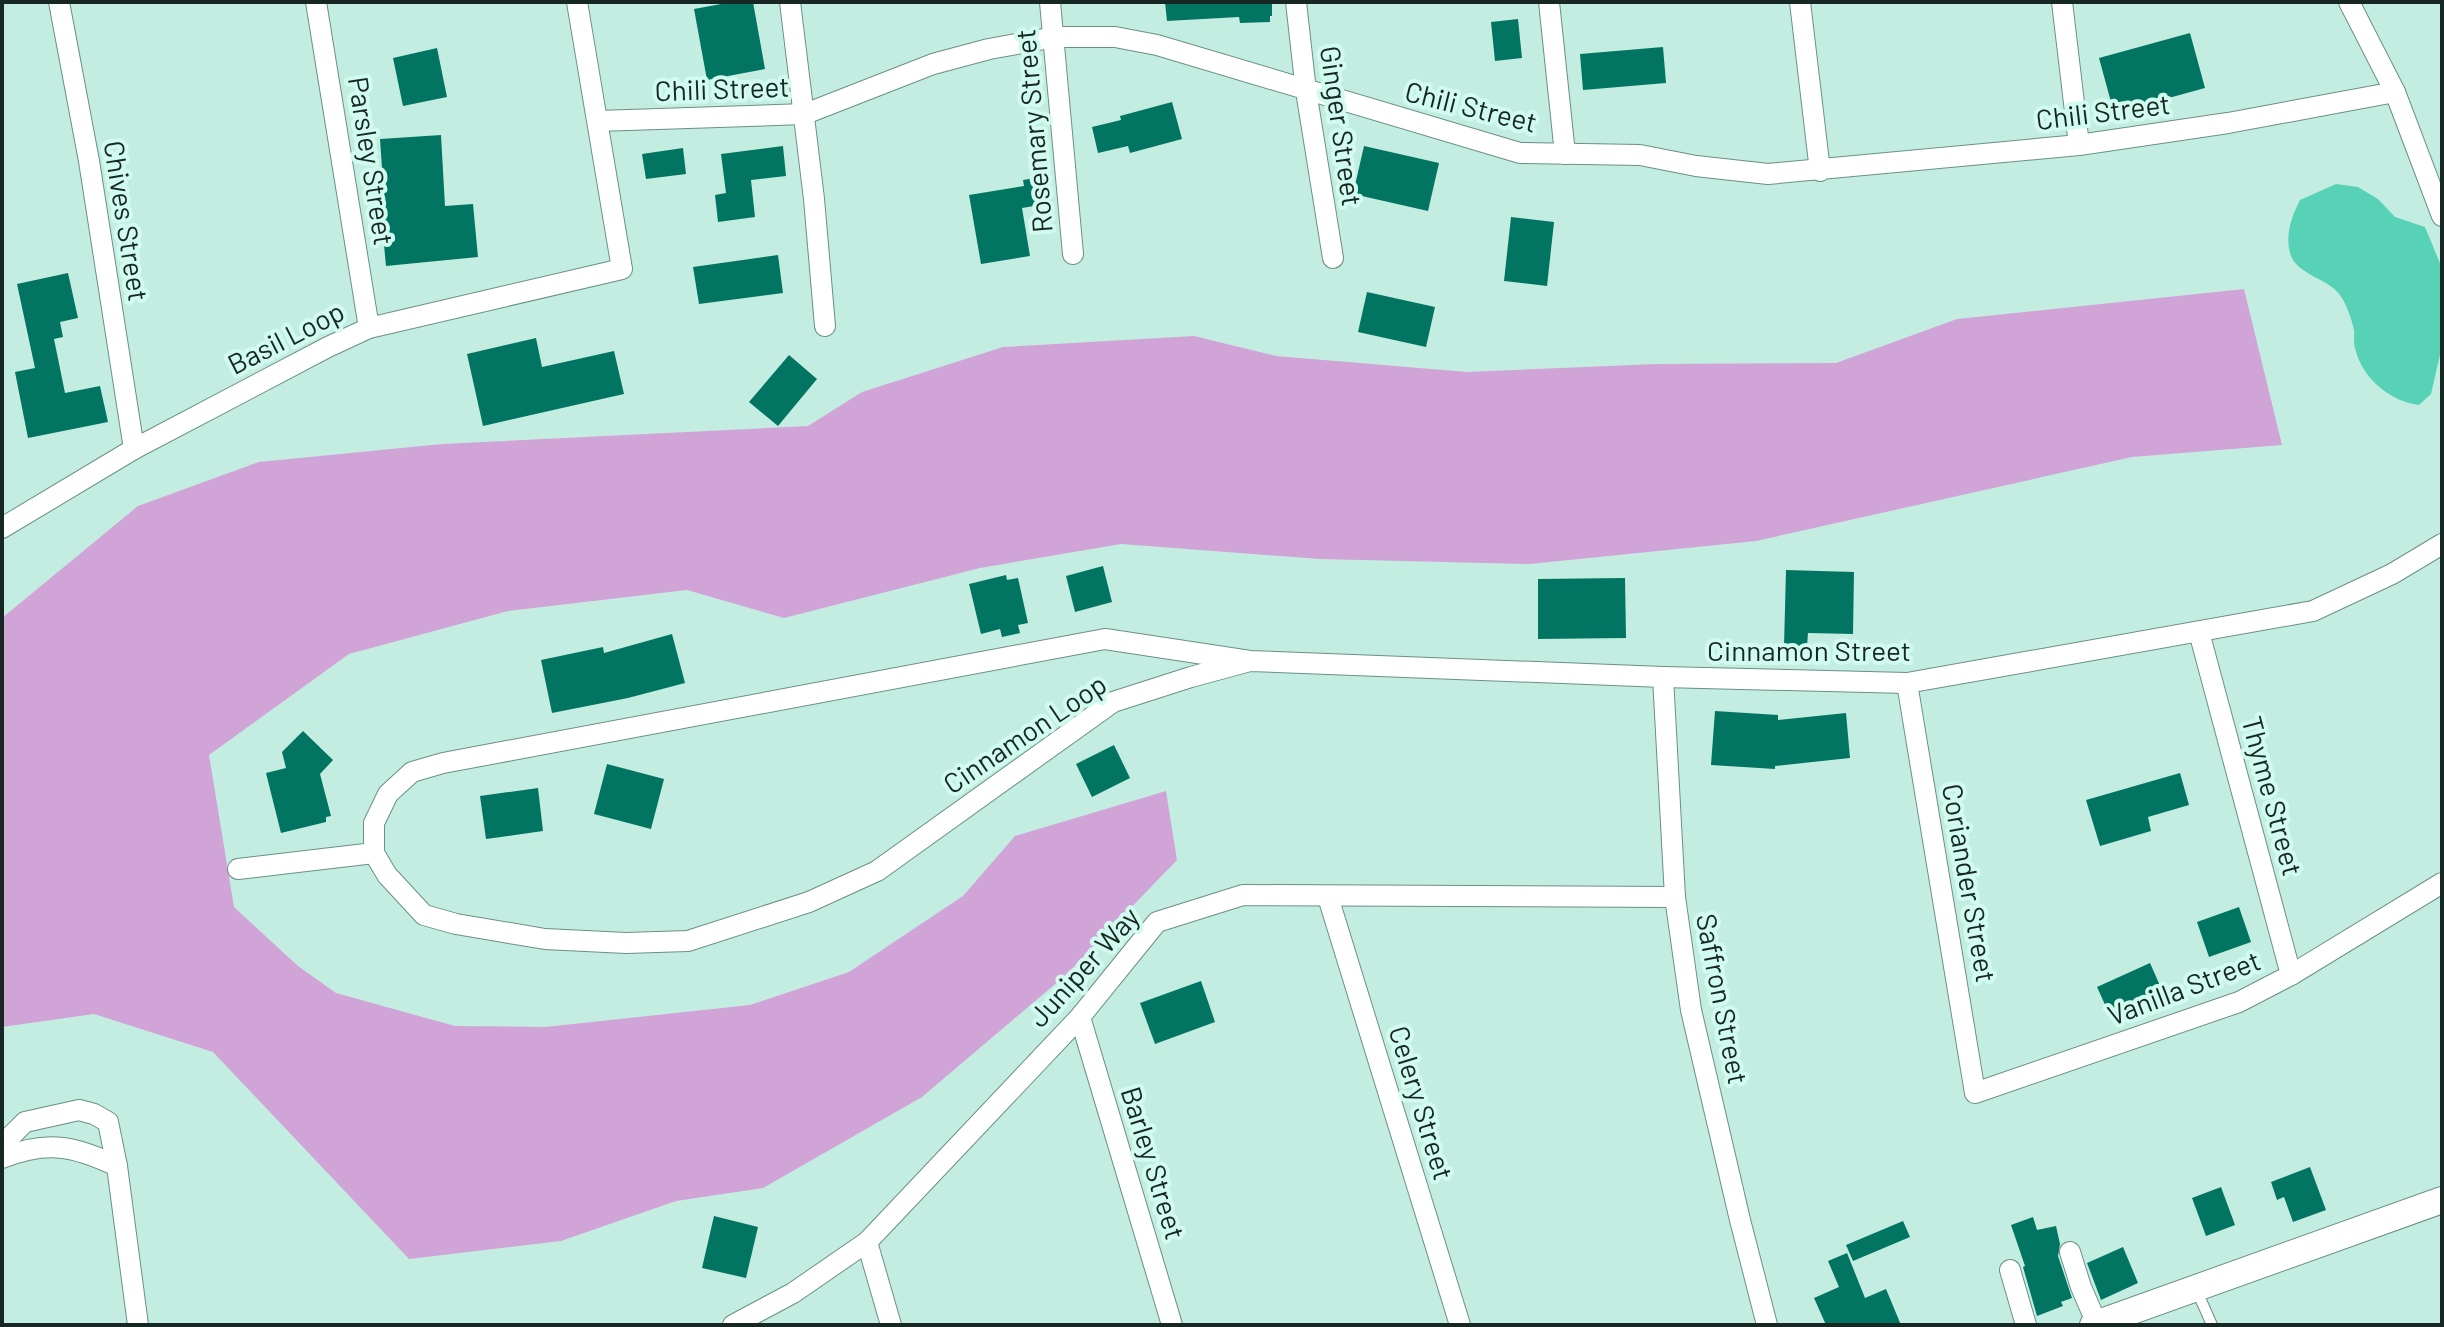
<svg xmlns="http://www.w3.org/2000/svg" width="2444" height="1327" font-family="Barlow,sans-serif">
	<style>
		.green { fill: #d1a4d8 }
		.water { fill: #57d2b6 }
		.building { fill: #027562 }
		.lines { fill: none; stroke-linecap: round; stroke-linejoin: round }
		.service-casing { stroke: #6a9086; stroke-width: 12 }
		.minor-casing { stroke: #6a9086; stroke-width: 22 }
		.tertiary-casing { stroke: #6a9086; stroke-width: 28 }
		.service { stroke: #fff; stroke-width: 10 }
		.minor { stroke: #fff; stroke-width: 20 }
		.tertiary { stroke: #fff; stroke-width: 26 }
		.labels { text-anchor: middle; stroke-width: 8; stroke-linejoin: round; paint-order: stroke }
		.street-label { font-size: 28px; fill: #172723; stroke: #d1fbee }
	</style>
	<rect width="100%" height="100%" fill="#c4ede1"/>
	<polygon class="green" points="2244,289 2282,445 2132,457 1756,541 1530,564 1320,559 1121,544 980,568 784,618 687,590 508,611 349,654 209,755 234,907 298,966 336,993 455,1026 545,1027 750,1005 849,972 963,896 1015,836 1166,791 1177,860 1067,974 922,1097 763,1188 676,1201 561,1241 409,1259 213,1052 94,1014 2,1027 2,618 138,506 259,462 442,444 808,426 862,392 1003,347 1194,336 1276,356 1467,372 1657,364 1836,363 1957,319"/>
	<path class="water" d="M2336,184L2358,187L2378,199L2395,217L2425,227L2442,268V346L2431,394L2419,405C2389,401 2362,378 2355,348C2353,342 2355,335 2354,330C2352,320 2346,303 2340,295C2328,278 2296,275 2290,253C2285,233 2292,216 2300,200Z"/>
	<g class="building">
		<polygon points="732,2 753,2 765,69 707,80 694,9"/>
		<polygon points="1165,2 1272,2 1272,16 1270,16 1270,22 1240,23 1239,17 1167,21"/>
		<polygon points="1518,19 1522,58 1495,61 1491,22"/>
		<polygon points="2190,33 2205,88 2114,113 2099,58"/>
		<polygon points="1663,47 1666,83 1583,90 1580,54"/>
		<polygon points="437,48 447,97 403,106 393,58"/>
		<polygon points="1172,102 1182,139 1130,153 1128,146 1098,153 1092,127 1121,120 1120,116"/>
		<polygon points="441,135 445,206 473,204 478,257 386,266 381,213 385,212 380,139"/>
		<polygon points="783,146 786,176 751,180 755,217 718,222 715,195 726,193 721,154"/>
		<polygon points="1364,146 1439,163 1428,211 1353,194"/>
		<polygon points="683,148 686,174 646,179 642,154"/>
		<polygon points="1047,176 1052,203 1022,208 1030,256 981,264 969,195 1024,186 1023,180"/>
		<polygon points="1511,217 1554,222 1547,286 1504,281"/>
		<polygon points="778,255 783,293 699,304 693,267"/>
		<polygon points="68,273 78,318 60,322 63,337 54,339 65,393 100,386 108,422 28,438 15,372 35,368 17,284"/>
		<polygon points="1367,292 1435,307 1426,347 1358,332"/>
		<polygon points="536,338 542,367 614,351 624,394 483,426 467,354"/>
		<polygon points="789,355 817,379 778,426 749,402"/>
		<polygon points="1103,566 1112,602 1075,612 1066,576"/>
		<polygon points="1786,570 1854,572 1853,634 1808,633 1807,647 1784,646"/>
		<polygon points="1006,575 1007,580 1018,578 1028,623 1018,625 1020,633 1002,637 1000,629 981,634 969,584"/>
		<polygon points="1625,578 1626,638 1538,639 1538,579"/>
		<polygon points="672,634 685,683 628,698 552,713 541,660 603,647 604,653"/>
		<polygon points="1715,711 1778,715 1778,720 1846,713 1850,758 1775,766 1775,769 1711,765"/>
		<polygon points="303,731 333,760 320,774 331,816 326,817 326,822 281,833 266,773 286,768 282,752"/>
		<polygon points="1114,745 1130,778 1092,797 1076,764"/>
		<polygon points="607,764 664,779 651,829 594,814"/>
		<polygon points="2180,773 2189,805 2148,817 2151,831 2100,846 2086,800"/>
		<polygon points="538,788 543,831 486,839 480,796"/>
		<polygon points="2239,907 2251,942 2209,957 2197,922"/>
		<polygon points="2150,963 2165,997 2112,1020 2097,987"/>
		<polygon points="1201,981 1215,1022 1155,1044 1140,1003"/>
		<polygon points="2310,1167 2326,1210 2293,1222 2284,1197 2277,1200 2271,1182"/>
		<polygon points="2221,1187 2235,1225 2206,1236 2192,1198"/>
		<polygon points="714,1216 758,1227 746,1278 702,1268"/>
		<polygon points="2033,1217 2037,1230 2056,1226 2060,1244 2058,1256 2072,1298 2061,1302 2063,1306 2037,1316 2023,1267 2025,1266 2011,1225"/>
		<polygon points="1903,1221 1910,1237 1853,1261 1846,1245"/>
		<polygon points="2123,1247 2138,1283 2101,1300 2087,1263"/>
		<polygon points="1847,1253 1865,1298 1886,1289 1901,1325 1826,1325 1814,1298 1839,1287 1828,1261"/>
	</g>
	<g class="lines">
		<g class="service-casing">
			<polyline id="service" points="2196,1289 2212,1325"/>
		</g>
		<g class="minor-casing">
			<g id="minor">
				<polyline points="59,2 89,161 134,449"/>
				<polyline points="316,2 369,328"/>
				<polyline points="790,2 814,199 825,326"/>
				<polyline points="1050,2 1073,254"/>
				<polyline points="1296,2 1306,91 1333,258"/>
				<polyline points="1549,2 1565,154"/>
				<polyline points="1800,2 1820,171"/>
				<polyline points="2062,2 2079,145"/>
				<polyline points="2349,2 2395,92 2442,216"/>
				<polyline points="598,121 805,114 933,64 989,49 1055,37 1115,37 1157,45 1520,153 1640,155 1696,166 1768,174 2079,145 2228,123 2395,92"/>
				<polyline points="2,528 134,449 328,347 369,328 622,269 577,2"/>
				<polyline points="2199,632 2291,975"/>
				<polyline points="1250,661 1191,677 1113,702 877,871 809,902 688,941 626,943 545,939 456,924 424,915 387,875 374,853 374,823 388,794 412,772 443,763 1105,639 1250,661 1663,677 1907,683 2313,611 2392,574 2442,544"/>
				<polyline points="1663,677 1675,897 1691,1010 1740,1220 1767,1325"/>
				<polyline points="1907,683 1975,1093 2239,1002 2291,975 2442,883"/>
				<polyline points="238,869 374,853"/>
				<polyline points="1328,897 1460,1325"/>
				<polyline points="1080,1017 1172,1325"/>
				<polyline points="2,1145 25,1122 79,1110 94,1114 108,1122 117,1166 138,1325"/>
				<path d="M2,1158C48,1140 74,1146 117,1166"/>
				<polyline points="867,1242 891,1325"/>
				<polyline points="2070,1252 2081,1287 2097,1324"/>
				<polyline points="2010,1270 2026,1325"/>
				<polyline points="733,1325 793,1293 867,1242 1080,1017 1157,922 1243,895 1675,897"/>
			</g>
		</g>
		<g class="tertiary-casing">
			<polyline id="tertiary" points="2093,1325 2442,1200"/>
		</g>
		<use href="#service" class="service"/>
		<use href="#minor" class="minor"/>
		<use href="#tertiary" class="tertiary"/>
	</g>
	<g class="labels">
		<g class="street-label">
			<text transform="translate(722 89) rotate(-2)" y="10">Chili Street</text>
			<text transform="translate(1471 107) rotate(14)" y="10">Chili Street</text>
			<text transform="translate(2103 112) rotate(-7)" y="10">Chili Street</text>
			<text transform="translate(1341 126) rotate(82)" y="10">Ginger Street</text>
			<text transform="translate(1034 131) rotate(-95)" y="10">Rosemary Street</text>
			<text transform="translate(371 161) rotate(81)" y="10">Parsley Street</text>
			<text transform="translate(126 221) rotate(81)" y="10">Chives Street</text>
			<text transform="translate(286 338) rotate(-27)" y="10">Basil Loop</text>
			<text x="1809" y="661">Cinnamon Street</text>
			<text transform="translate(1025 734) rotate(-34)" y="10">Cinnamon Loop</text>
			<text transform="translate(2272 796) rotate(75)" y="10">Thyme Street</text>
			<text transform="translate(1969 883) rotate(80)" y="10">Coriander Street</text>
			<text transform="translate(1084 967) rotate(-48)" y="10">Juniper Way</text>
			<text transform="translate(2184 988) rotate(-21)" y="10">Vanilla Street</text>
			<text transform="translate(1722 999) rotate(79)" y="10">Saffron Street</text>
			<text transform="translate(1421 1103) rotate(73)" y="10">Celery Street</text>
			<text transform="translate(1153 1163) rotate(73)" y="10">Barley Street</text>
		</g>
	</g>
	<rect width="2444" height="1327" fill="none" stroke="#172723" stroke-width="8"/>
</svg>
